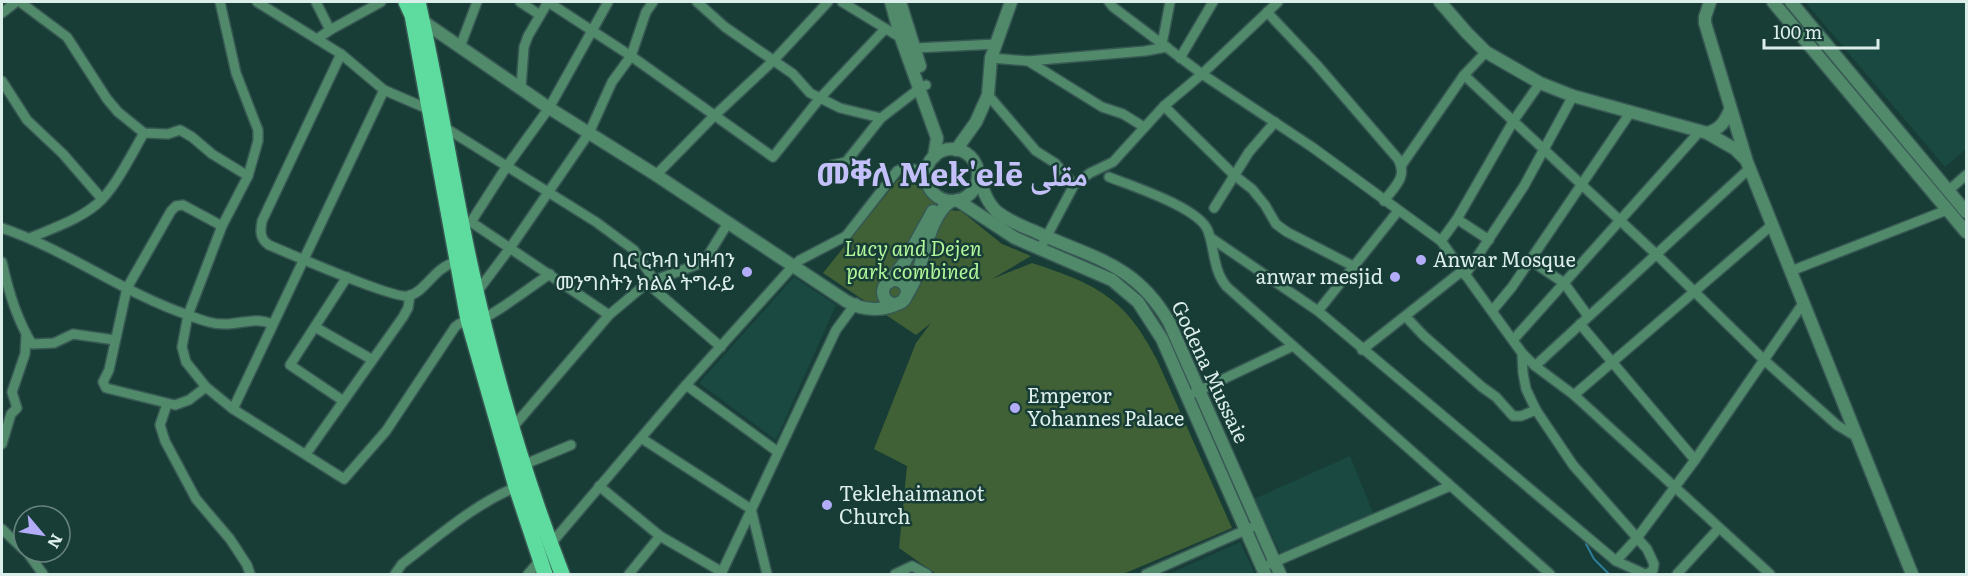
<svg xmlns="http://www.w3.org/2000/svg" width="1968" height="576" font-family="Literata,'Noto Naskh Arabic','Noto Sans Ethiopic',serif">
	<style>
		.built { fill: #194941 }
		.green { fill: #406135 }
		.lines { fill: none; stroke-linecap: round; stroke-linejoin: round }
		.stream { stroke: #2d7e99; stroke-width: 2 }
		.minor-casing { stroke: #375853; stroke-width: 12 }
		.tertiary-casing { stroke: #375853; stroke-width: 15 }
		.primary-casing { stroke: #375853; stroke-width: 18 }
		.minor { stroke: #51896b; stroke-width: 9 }
		.tertiary { stroke: #51896b; stroke-width: 12 }
		.primary { stroke: #5edc9f; stroke-width: 15 }
		.poi-dot { fill: #b3adf9; stroke: #183c36; stroke-width: 2 }
		.labels { text-anchor: middle; stroke-width: 5; stroke-linejoin: round; paint-order: stroke }
		.park-label { font-size: 20px; font-style: italic; fill: #b1f79b; stroke: #183c36 }
		.poi-label { font-size: 20px; fill: #dbeeea; stroke: #183c36; text-anchor: start }
		.street-label { font-size: 20px; fill: #dbeeea; stroke: #183c36 }
		.town-label { font-size: 32px; font-weight: bold; fill: #c4c0fa; stroke: #183c36 }
	</style>
	<rect width="100%" height="100%" fill="#183c36"/>
	<g class="built">
		<polygon points="1809,2 1966,2 1966,149 1945,167 1807,4"/>
		<polygon points="794,277 836,305 776,440 699,383"/>
		<polygon points="1350,456 1374,515 1281,554 1254,499"/>
		<polygon points="1240,542 1255,574 1169,574"/>
	</g>
	<path class="green" d="M904,176L927,193L935,204L947,210L961,211L1002,244L1031,256L992,279L1032,263C1096,284 1126,298 1157,360L1232,528L1123,574H936L899,548L907,466L874,449L916,343L931,323L916,335L823,273L897,181Z"/>
	<g class="lines">
		<polyline class="stream" points="1586,544 1594,559 1609,574"/>
		<g class="minor-casing">
			<g id="minor">
				<polyline points="20,2 67,37 107,99 118,112 144,133 168,134 180,130 192,137 212,154 248,176"/>
				<path d="M220,2L236,73L258,130V141L248,176L222,226L188,315L182,347L186,362L206,387L233,409L344,479L386,431L455,327C464,318 475,323 486,317C508,305 529,288 550,274"/>
				<polyline points="257,2 341,54 384,90 428,109"/>
				<polyline points="316,2 330,30"/>
				<polyline points="520,2 540,15"/>
				<polyline points="548,2 631,56 773,157 820,98 885,29"/>
				<polyline points="697,2 725,27 793,74 810,93 840,108 881,118"/>
				<polyline points="842,2 901,38 915,48 997,44"/>
				<polyline points="1109,2 1113,7 1202,74 1312,147 1441,241 1522,353 1535,366 1574,395 1770,574"/>
				<path d="M1267,12L1316,64L1398,159C1408,177 1395,186 1384,201"/>
				<polyline points="2,13 16,2"/>
				<polyline points="317,39 330,30 381,2"/>
				<polyline points="1162,44 1170,2"/>
				<polyline points="460,47 477,2"/>
				<path d="M341,54L262,221C260,232 260,239 269,245C290,254 394,299 408,296C426,292 434,267 456,262"/>
				<polyline points="991,58 1028,61 1145,51 1167,47"/>
				<polyline points="1180,58 1213,2"/>
				<polyline points="1028,61 1102,107 1123,114 1144,127"/>
				<polyline points="1464,75 1656,254 1763,359 1837,425 1857,437"/>
				<polyline points="2,81 27,120 63,154 102,199"/>
				<polyline points="521,87 524,47 528,36 548,2"/>
				<polyline points="988,95 1036,151 1055,163 1074,185"/>
				<polyline points="1164,106 1234,175 1252,189 1265,205 1276,224 1287,232 1355,267"/>
				<polyline points="444,127 596,222 634,250 654,280"/>
				<polyline points="832,165 846,162 881,118 920,88 926,85"/>
				<polyline points="1401,166 1464,75 1486,52"/>
				<polyline points="656,175 714,116 774,60 828,2"/>
				<path d="M1109,177C1132,186 1200,208 1208,231C1215,250 1213,271 1227,287L1550,574"/>
				<polyline points="1948,191 1966,175"/>
				<polyline points="1214,208 1249,152 1275,122"/>
				<polyline points="1457,219 1489,240"/>
				<polyline points="471,222 609,315"/>
				<polyline points="458,225 471,222 507,166 549,108 608,2"/>
				<path d="M2,228C67,250 123,293 188,315C201,320 214,325 228,324C244,323 257,317 272,324"/>
				<path d="M30,238C53,228 78,220 97,204C115,189 132,153 144,133"/>
				<polyline points="1211,238 1318,311 1616,561 1645,574"/>
				<polyline points="1441,241 1457,219 1514,120 1540,83"/>
				<polyline points="1040,249 1074,185 1090,173 1113,162 1164,106 1202,74 1278,2"/>
				<polyline points="1530,260 1564,283 1588,316"/>
				<path d="M2,262C8,290 17,320 32,344L54,343L73,334L115,340"/>
				<polyline points="1791,271 1947,210"/>
				<polyline points="1465,275 1524,186 1573,96"/>
				<polyline points="647,283 721,347"/>
				<polyline points="477,292 510,248 589,133 612,82 631,56 646,12 653,2"/>
				<polyline points="1318,311 1398,211"/>
				<polyline points="1492,311 1512,287 1630,113"/>
				<polyline points="1406,317 1424,336 1482,387 1496,397 1513,416 1521,416 1536,410"/>
				<polyline points="1580,324 1695,460"/>
				<polyline points="315,327 371,359"/>
				<polyline points="1513,340 1700,131"/>
				<polyline points="1362,350 1462,271"/>
				<polyline points="1522,353 1523,373 1526,389 1536,410 1573,465 1647,549 1654,564 1653,570 1647,574"/>
				<polyline points="1535,366 1750,168"/>
				<polyline points="686,385 778,452"/>
				<polyline points="206,387 189,400 175,405 106,388 103,382 109,370 127,288 171,211 176,206 183,205 222,226"/>
				<polyline points="1194,393 1293,346"/>
				<polyline points="1574,395 1773,224"/>
				<polyline points="342,400 290,365 347,277"/>
				<polyline points="167,404 160,425 165,441 196,499 230,539 247,565 250,574"/>
				<polyline points="233,409 384,90"/>
				<polyline points="513,427 609,315 647,283 704,262 728,223"/>
				<polyline points="641,438 751,509 767,574"/>
				<polyline points="2,444 11,414 17,408 12,392 25,354 26,336"/>
				<polyline points="306,454 403,317 408,308 410,295"/>
				<polyline points="523,465 571,445"/>
				<polyline points="599,486 660,536 722,572"/>
				<polyline points="2,529 24,550"/>
				<polyline points="549,546 686,385 794,265 800,260 846,236 897,171 904,168 927,171"/>
				<polyline points="27,552 43,574"/>
				<polyline points="1616,561 1637,538 1695,460 1804,302"/>
				<polyline points="1270,564 1450,486"/>
				<path d="M395,574L402,564C439,536 473,505 516,487"/>
				<polyline points="528,574 542,558"/>
				<polyline points="629,574 660,536"/>
				<polyline points="721,574 836,330 856,303"/>
				<polyline points="895,574 912,566 927,574"/>
				<polyline points="1146,574 1257,525"/>
				<polyline points="1677,574 1719,528"/>
			</g>
		</g>
		<g class="tertiary-casing">
			<g id="tertiary">
				<polyline points="891,2 901,38 937,138 934,157"/>
				<polyline points="900,2 920,66"/>
				<polyline points="1440,2 1467,33 1486,52 1540,83 1573,96 1707,133 1735,149 1746,160"/>
				<polyline points="1710,2 1705,17 1705,23 1747,162 1912,574"/>
				<polyline points="1773,2 1966,232"/>
				<polyline points="1791,2 1966,212"/>
				<path d="M418,18L549,108L656,175L846,301C863,311 884,312 901,302"/>
				<path d="M1707,133C1720,129 1725,122 1730,110"/>
				<circle cx="952" cy="175" r="26"/>
				<polyline points="956,150 976,122 988,95 991,58 1011,2"/>
				<path d="M977,168C981,183 984,198 995,210C1006,220 1022,226 1036,232C1092,258 1135,263 1169,322L1280,574"/>
				<polyline points="957,200 1015,238 1112,280 1138,302 1162,339 1265,574"/>
				<circle cx="895" cy="292" r="12"/>
				<polyline points="888,283 904,263 933,211"/>
				<path d="M905,297C926,271 924,220 951,201"/>
			</g>
		</g>
		<g class="primary-casing">
			<g id="primary">
				<polyline points="406,2 412,15 468,320 516,487 545,574"/>
				<path d="M418,2C435,76 447,150 462,225C485,342 519,463 562,574"/>
			</g>
		</g>
		<use href="#minor" class="minor"/>
		<use href="#tertiary" class="tertiary"/>
		<use href="#primary" class="primary"/>
	</g>
	<g class="poi-dot">
		<circle cx="1421" cy="260" r="6"/>
		<circle cx="747" cy="272" r="6"/>
		<circle cx="1395" cy="277" r="6"/>
		<circle cx="1015" cy="408" r="6"/>
		<circle cx="827" cy="505" r="6"/>
	</g>
	<g class="labels">
		<g class="park-label">
			<text x="913" y="256">Lucy and Dejen<tspan x="913" dy="23">park combined</tspan></text>
		</g>
		<g class="poi-label">
			<text x="735" y="267" text-anchor="end">ቢር ርክብ ህዝብን<tspan x="735" dy="23">መንግስትን ክልል ትግራይ</tspan></text>
			<text x="1433" y="267">Anwar Mosque</text>
			<text x="1383" y="284" text-anchor="end">anwar mesjid</text>
			<text x="1027" y="403">Emperor<tspan x="1027" dy="23">Yohannes Palace</tspan></text>
			<text x="839" y="501">Teklehaimanot<tspan x="839" dy="23">Church</tspan></text>
		</g>
		<g class="street-label">
			<text transform="translate(1210 372) rotate(65)" y="7">Godena Mussaie</text>
		</g>
		<g class="town-label">
			<text x="952" y="186">መቐለ Mek'elē مقلى</text>
		</g>
	</g>
	<rect width="1968" height="576" fill="none" stroke="#dbeeea" stroke-width="6"/>
	<g transform="translate(42 534) rotate(119)"><circle r="28" fill="#183c36" stroke="#66837e" stroke-width="1.5"/>
	<path d="M0-4.5L10 22L0 15L-10 22Z" fill="#b3adf9"/>
	<text y="-9" font-size="16" font-weight="bold" text-anchor="middle" fill="#dbeeea">N</text>
	</g>
	<path d="M1764 39v9h114v-9" fill="none" stroke="#dbeeea" stroke-width="3"/>
	<text x="1773" y="39" font-size="18" fill="#dbeeea" stroke="#183c36" stroke-width="4.5" paint-order="stroke">100 m</text>
</svg>
